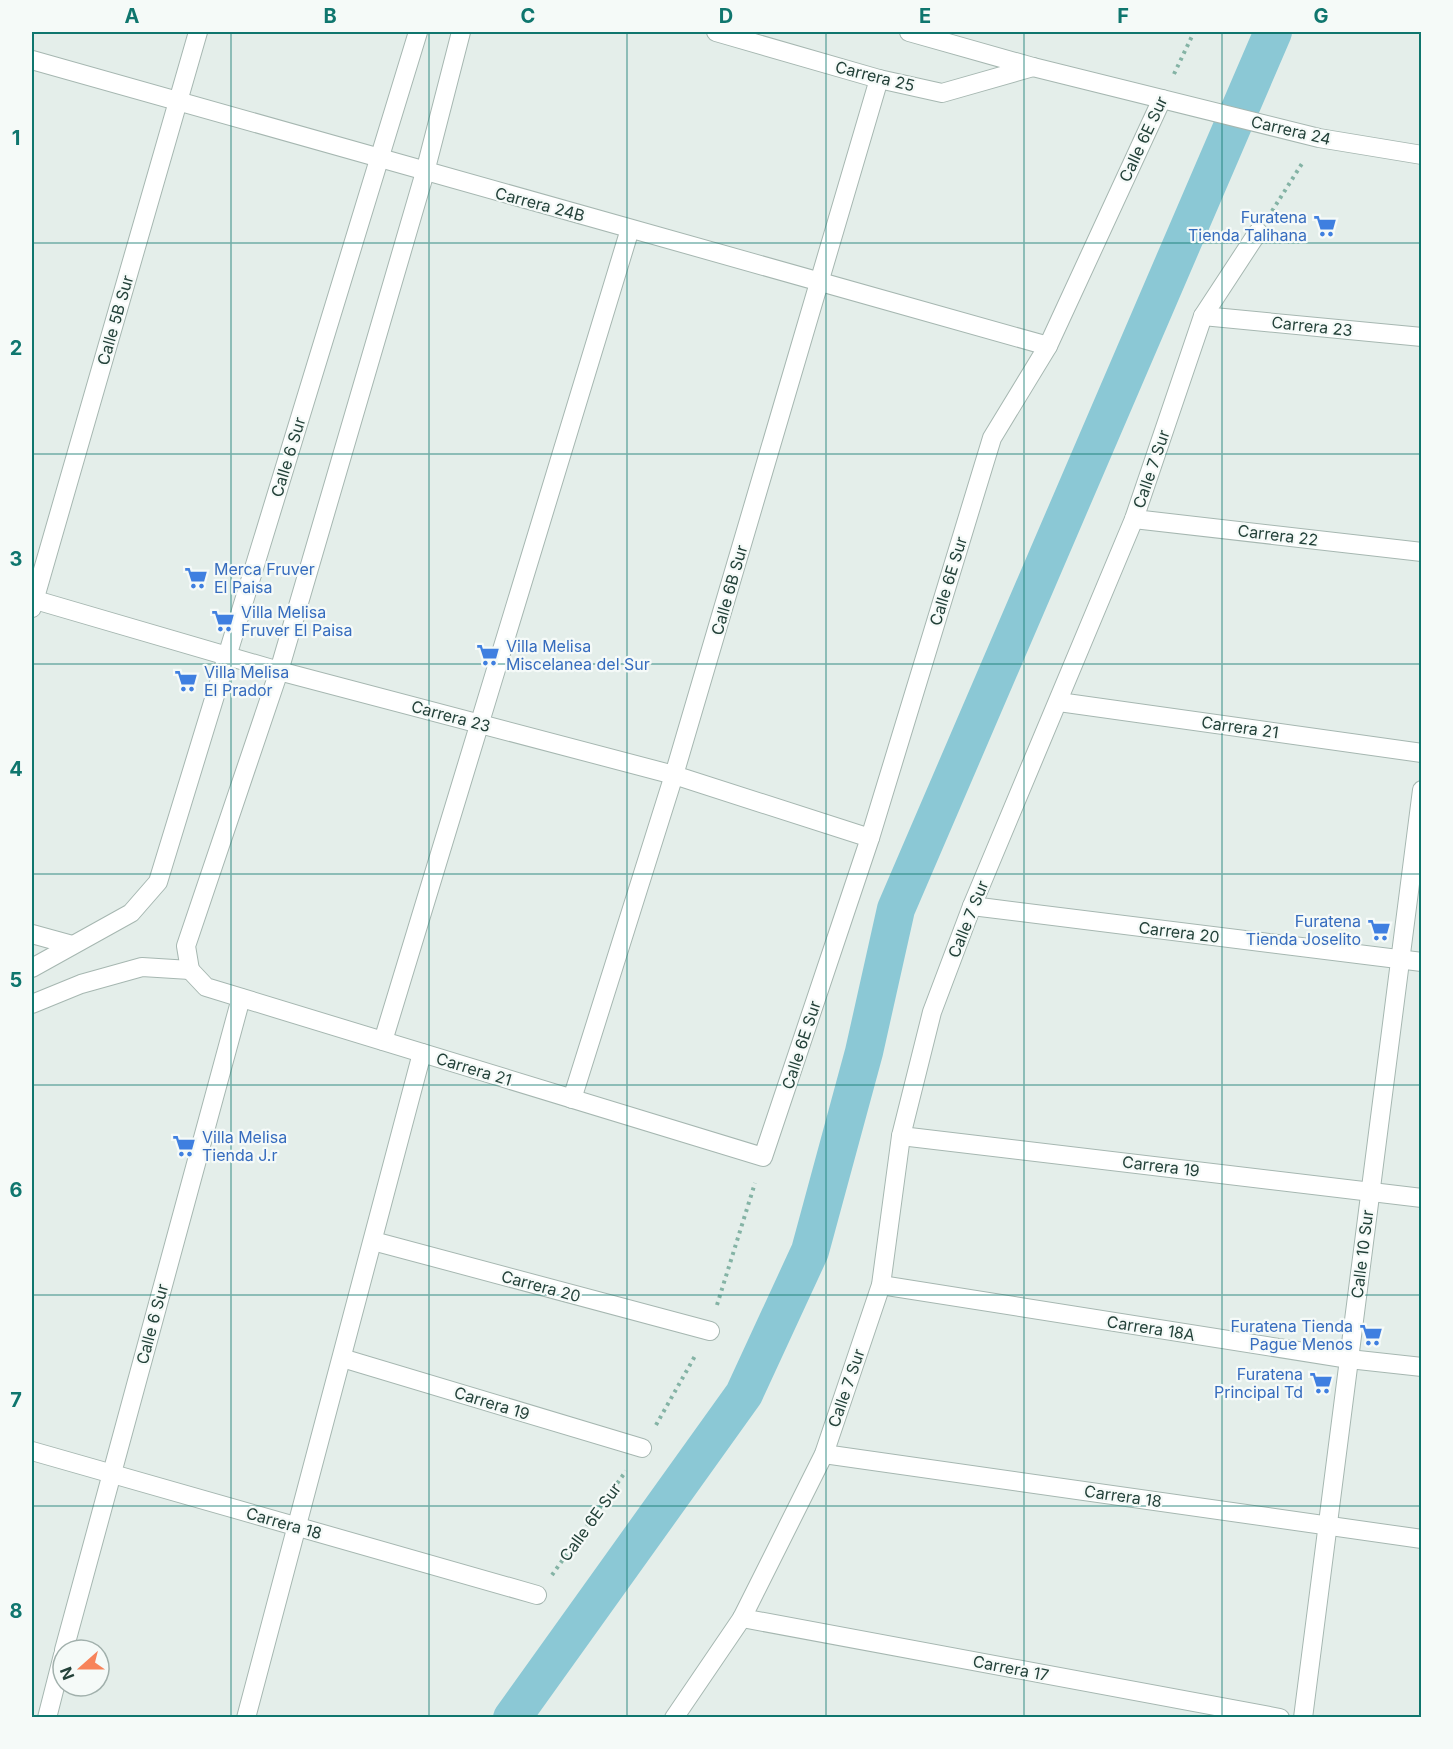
<svg xmlns="http://www.w3.org/2000/svg" width="1453" height="1749" font-family="Inter,sans-serif">
	<style>
		.lines { fill: none; stroke-linecap: round; stroke-linejoin: round }
		.canal { stroke: #8bc8d5; stroke-width: 38 }
		.minor-casing { stroke: #a6b7b1; stroke-width: 20 }
		.path { stroke: #84b3a5; stroke-width: 4; stroke-dasharray: 3 4.5; stroke-linecap: butt }
		.minor { stroke: #fff; stroke-width: 18 }
		.grid { fill: none; stroke: #0f766e; stroke-width: 1.5; stroke-opacity: 0.55 }
		.labels { text-anchor: middle; stroke-width: 4.5; stroke-linejoin: round; paint-order: stroke }
		.street-label { font-size: 16px; fill: #234139; stroke: #f5faf8 }
		.shop-label { font-size: 16px; fill: #366cbe; stroke: #f5faf8; text-anchor: start }
		.neatline { fill: none; stroke: #0f766e; stroke-width: 2 }
		.grid-label { font-size: 20px; text-anchor: middle; font-weight: bold; fill: #0f766e }
	</style>
	<rect width="100%" height="100%" fill="#e4eeea"/>
	<g class="lines">
		<polyline class="canal" points="512,1718 744,1394 810,1251 864,1052 896,909 1273,32"/>
		<g class="minor-casing">
			<g id="minor">
				<polyline points="716,32 879,79 942,93 1033,67"/>
				<polyline points="909,32 1033,67 1319,138 1422,155"/>
				<polyline points="32,60 1048,346"/>
				<polyline points="1203,316 1422,337"/>
				<polyline points="1134,519 1422,552"/>
				<polyline points="32,599 279,671 674,775 870,838"/>
				<polyline points="32,608 198,32"/>
				<polyline points="1059,702 1422,753"/>
				<polyline points="972,906 1422,962"/>
				<polyline points="32,934 72,945"/>
				<polyline points="32,968 131,913 158,882 418,32"/>
				<polyline points="190,970 206,987 763,1157 870,838 992,438 1048,346 1162,99"/>
				<polyline points="190,970 186,946 279,671 425,172 461,32"/>
				<polyline points="32,1004 81,984 142,967 190,970"/>
				<polyline points="383,1041 630,229"/>
				<polyline points="572,1099 674,775 879,79"/>
				<polyline points="901,1136 1422,1198"/>
				<polyline points="373,1241 710,1331"/>
				<polyline points="881,1285 1349,1359 1422,1367"/>
				<polyline points="342,1358 642,1448"/>
				<polyline points="32,1451 537,1595"/>
				<polyline points="824,1454 1422,1539"/>
				<polyline points="742,1618 1280,1718"/>
				<polyline points="64,1650 241,998"/>
				<polyline points="47,1718 63,1655"/>
				<polyline points="246,1718 422,1053"/>
				<polyline points="674,1718 742,1618 824,1454 881,1285 901,1136 932,1012 972,906 1134,519 1203,316 1258,232"/>
				<polyline points="1303,1718 1422,790"/>
			</g>
		</g>
		<g class="path">
			<polyline points="1174,74 1194,32"/>
			<polyline points="1272,211 1303,162"/>
			<polyline points="717,1305 755,1183"/>
			<polyline points="656,1425 695,1356"/>
			<polyline points="552,1575 626,1471"/>
		</g>
		<use href="#minor" class="minor"/>
	</g>
	<path class="grid" d="M231,32V1718M429,32V1718M627,32V1718M826,32V1718M1024,32V1718M1222,32V1718M32,243H1422M32,454H1422M32,664H1422M32,874H1422M32,1085H1422M32,1295H1422M32,1506H1422"/>
	<defs>
		<g id="supermarket-bare" transform="scale(1.8)"><path d="M-6-5.5h2.5l.6 2H6L4.5 2H-2.5L-4.4-4H-6ZM-1.5 3.2a1.3 1.3 0 1 0 .1 0ZM3 3.2a1.3 1.3 0 1 0 .1 0Z" fill="#3f7fe0" stroke="#f5faf8" stroke-width="2.5" paint-order="stroke"/></g>
	</defs>
	<g fill-rule="evenodd">
		<use href="#supermarket-bare" x="1325" y="226"/>
		<use href="#supermarket-bare" x="196" y="578"/>
		<use href="#supermarket-bare" x="223" y="621"/>
		<use href="#supermarket-bare" x="488" y="655"/>
		<use href="#supermarket-bare" x="186" y="681"/>
		<use href="#supermarket-bare" x="1379" y="930"/>
		<use href="#supermarket-bare" x="184" y="1146"/>
		<use href="#supermarket-bare" x="1371" y="1335"/>
		<use href="#supermarket-bare" x="1321" y="1383"/>
	</g>
	<g class="labels">
		<g class="street-label">
			<text transform="translate(875 76) rotate(14)" y="6">Carrera 25</text>
			<text transform="translate(1291 130) rotate(13)" y="6">Carrera 24</text>
			<text transform="translate(1143 139) rotate(-65)" y="6">Calle 6E Sur</text>
			<text transform="translate(540 204) rotate(15)" y="6">Carrera 24B</text>
			<text transform="translate(115 320) rotate(-74)" y="6">Calle 5B Sur</text>
			<text transform="translate(1312 326) rotate(6)" y="6">Carrera 23</text>
			<text transform="translate(288 457) rotate(-73)" y="6">Calle 6 Sur</text>
			<text transform="translate(1151 469) rotate(-71)" y="6">Calle 7 Sur</text>
			<text transform="translate(1278 535) rotate(7)" y="6">Carrera 22</text>
			<text transform="translate(948 581) rotate(-73)" y="6">Calle 6E Sur</text>
			<text transform="translate(729 590) rotate(-74)" y="6">Calle 6B Sur</text>
			<text transform="translate(451 716) rotate(15)" y="6">Carrera 23</text>
			<text transform="translate(1240 727) rotate(8)" y="6">Carrera 21</text>
			<text transform="translate(968 919) rotate(-68)" y="6">Calle 7 Sur</text>
			<text transform="translate(1179 932) rotate(7)" y="6">Carrera 20</text>
			<text transform="translate(801 1045) rotate(-72)" y="6">Calle 6E Sur</text>
			<text transform="translate(474 1069) rotate(17)" y="6">Carrera 21</text>
			<text transform="translate(1161 1166) rotate(7)" y="6">Carrera 19</text>
			<text transform="translate(1362 1254) rotate(-83)" y="6">Calle 10 Sur</text>
			<text transform="translate(541 1286) rotate(15)" y="6">Carrera 20</text>
			<text transform="translate(152 1324) rotate(-75)" y="6">Calle 6 Sur</text>
			<text transform="translate(1151 1328) rotate(9)" y="6">Carrera 18A</text>
			<text transform="translate(846 1388) rotate(-71)" y="6">Calle 7 Sur</text>
			<text transform="translate(492 1403) rotate(17)" y="6">Carrera 19</text>
			<text transform="translate(1123 1496) rotate(8)" y="6">Carrera 18</text>
			<text transform="translate(590 1522) rotate(-54)" y="6">Calle 6E Sur</text>
			<text transform="translate(284 1523) rotate(16)" y="6">Carrera 18</text>
			<text transform="translate(1011 1668) rotate(11)" y="6">Carrera 17</text>
		</g>
		<g class="shop-label">
			<text x="1307" y="223" text-anchor="end">Furatena<tspan x="1307" dy="18">Tienda Talihana</tspan></text>
			<text x="214" y="575">Merca Fruver<tspan x="214" dy="18">El Paisa</tspan></text>
			<text x="241" y="618">Villa Melisa<tspan x="241" dy="18">Fruver El Paisa</tspan></text>
			<text x="506" y="652">Villa Melisa<tspan x="506" dy="18">Miscelanea del Sur</tspan></text>
			<text x="204" y="678">Villa Melisa<tspan x="204" dy="18">El Prador</tspan></text>
			<text x="1361" y="927" text-anchor="end">Furatena<tspan x="1361" dy="18">Tienda Joselito</tspan></text>
			<text x="202" y="1143">Villa Melisa<tspan x="202" dy="18">Tienda J.r</tspan></text>
			<text x="1353" y="1332" text-anchor="end">Furatena Tienda<tspan x="1353" dy="18">Pague Menos</tspan></text>
			<text x="1303" y="1380" text-anchor="end">Furatena<tspan x="1303" dy="18">Principal Td</tspan></text>
		</g>
	</g>
	<rect width="1453" height="1749" fill="none" stroke="#f5faf8" stroke-width="66"/>
	<g transform="translate(81 1668) rotate(249)"><circle r="28" fill="#f5faf8" stroke="#a1b0ac" stroke-width="1.5"/>
	<path d="M0-4.5L10 22L0 15L-10 22Z" fill="#f7835a"/>
	<text y="-9" font-size="16" font-weight="bold" text-anchor="middle" fill="#234139">N</text>
	</g>
	<rect x="33" y="33" width="1387" height="1683" class="neatline"/>
	<g class="grid-label">
		<text x="132" y="23">A</text>
		<text x="330" y="23">B</text>
		<text x="528" y="23">C</text>
		<text x="726" y="23">D</text>
		<text x="925" y="23">E</text>
		<text x="1123" y="23">F</text>
		<text x="1321" y="23">G</text>
		<text x="16" y="145">1</text>
		<text x="16" y="355">2</text>
		<text x="16" y="566">3</text>
		<text x="16" y="776">4</text>
		<text x="16" y="987">5</text>
		<text x="16" y="1197">6</text>
		<text x="16" y="1407">7</text>
		<text x="16" y="1618">8</text>
	</g>
</svg>
